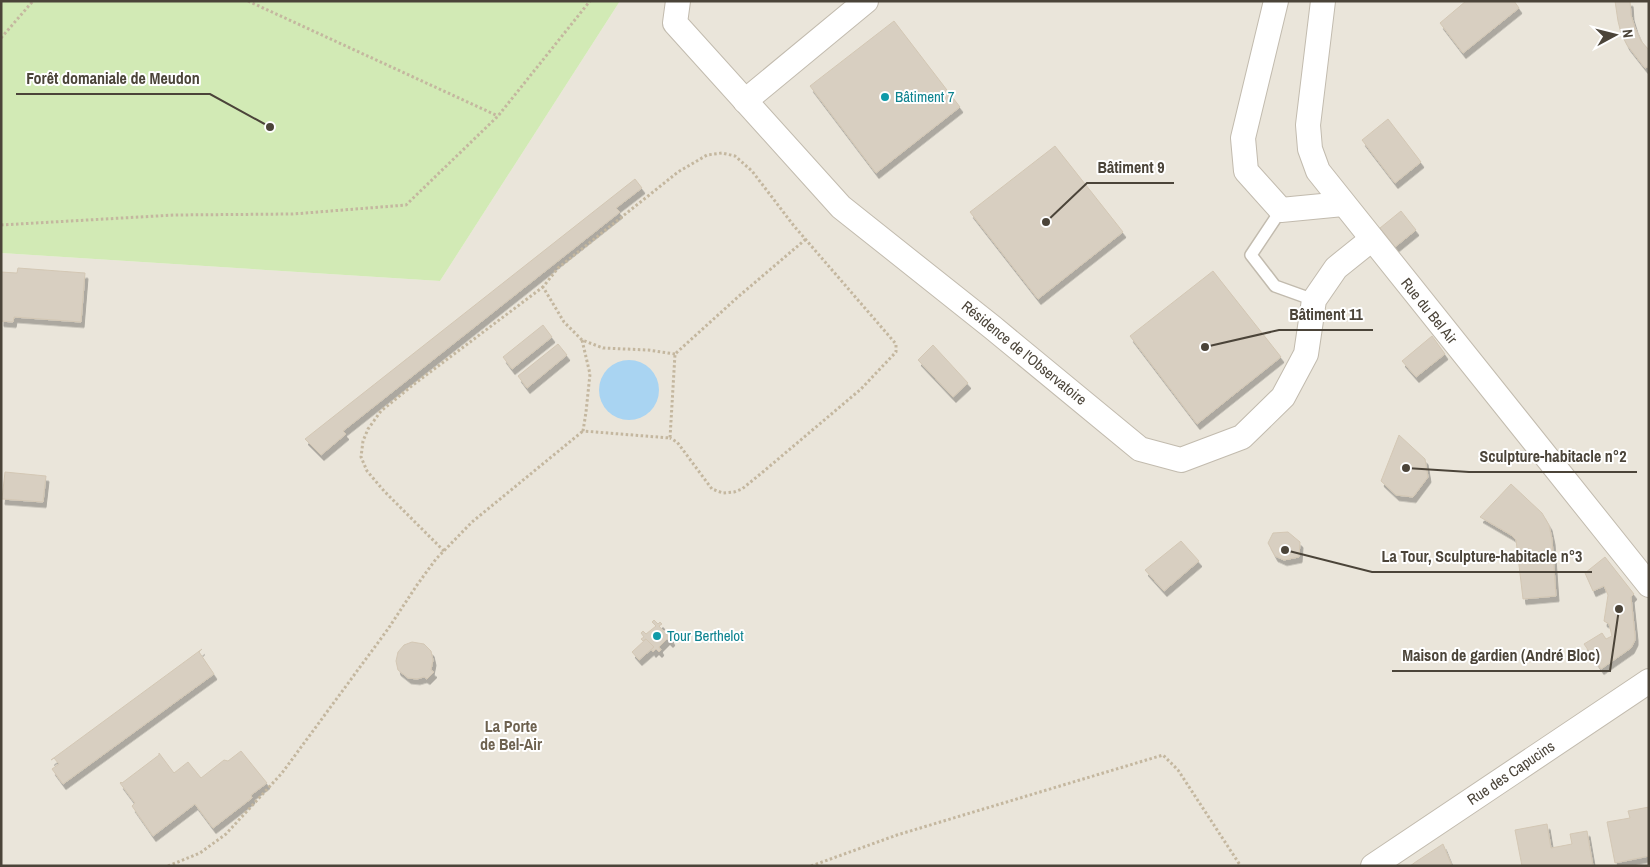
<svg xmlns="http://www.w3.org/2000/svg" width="1650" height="867" font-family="'Archivo Narrow',sans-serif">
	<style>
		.residential { fill: #eae5da }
		.green { fill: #d2eab5 }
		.water { fill: #a9d4f2 }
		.building { fill: #d8cfc1; stroke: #d3c7b4; filter: url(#shadow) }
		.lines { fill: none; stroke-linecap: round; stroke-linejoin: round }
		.service-casing { stroke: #c2bbae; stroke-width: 14 }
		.minor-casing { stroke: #c2bbae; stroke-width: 26 }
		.path { stroke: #c4b79f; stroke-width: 3; stroke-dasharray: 2.5 2.5; stroke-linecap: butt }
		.service { stroke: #fff; stroke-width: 11 }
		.minor { stroke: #fff; stroke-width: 24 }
		.culture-dot { fill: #0f9aa8; stroke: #fff; stroke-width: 2 }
		.labels { text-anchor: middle; stroke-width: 4; stroke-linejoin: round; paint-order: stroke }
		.culture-label { font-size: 15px; fill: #0d838f; stroke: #fff; text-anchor: start }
		.street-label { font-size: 15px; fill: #4b4439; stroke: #fff }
		.neighbourhood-label { font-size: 16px; font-weight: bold; fill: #6e6250; stroke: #fff }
		.leader { fill: none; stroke: #4b4439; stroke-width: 2 }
		.callout-dot { fill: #4b4439; stroke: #fff; stroke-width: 2 }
		.callout-label { font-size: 16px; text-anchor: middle; font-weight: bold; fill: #4b4439; stroke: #fff; stroke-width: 4; stroke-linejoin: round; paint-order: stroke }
	</style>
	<defs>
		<filter id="shadow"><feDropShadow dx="3" dy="5.5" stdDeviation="0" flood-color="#0004"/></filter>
	</defs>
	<rect width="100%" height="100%" fill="#f6f3ec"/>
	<polygon class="residential" points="620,1 1649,1 1649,866 1,866 1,253 440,281"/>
	<polygon class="green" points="1,1 620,1 440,281 1,253"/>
	<circle class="water" cx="629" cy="390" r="30"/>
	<g class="building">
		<polygon points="1466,1 1514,1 1519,8 1463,53 1440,23"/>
		<polygon points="1615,1 1630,1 1631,15 1635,28 1641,41 1649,50 1649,66 1645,68 1627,45 1621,33 1618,21"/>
		<polygon points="894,21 960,107 876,173 810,86"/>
		<polygon points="1388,119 1421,162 1395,183 1362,140"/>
		<polygon points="1055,146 1123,232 1038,299 970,212"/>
		<polygon points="635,179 642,188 616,208 620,212 343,431 346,434 321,455 305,439"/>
		<polygon points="1401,211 1416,230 1395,247 1380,228"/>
		<polygon points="18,268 85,273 81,322 14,317 13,322 1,321 1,272 17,273"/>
		<polygon points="1213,271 1281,357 1197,424 1130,336"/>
		<polygon points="543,325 552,337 512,369 503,357"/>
		<polygon points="1432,336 1445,354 1416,377 1402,361"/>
		<polygon points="558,344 567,355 527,388 518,376"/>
		<polygon points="933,345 968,383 953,397 918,360"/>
		<polygon points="1399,435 1425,459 1428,477 1413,497 1396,495 1381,481"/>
		<polygon points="5,472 46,476 43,502 2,499"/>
		<polygon points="1511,484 1542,513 1549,525 1552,539 1556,596 1523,599 1516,540 1511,535 1480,517"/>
		<polygon points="1288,532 1300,542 1299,557 1284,560 1275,556 1268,543 1273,533"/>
		<polygon points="1181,541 1199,561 1164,591 1145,570"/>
		<polygon points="1605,557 1634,594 1631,597 1635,635 1635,640 1631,648 1601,669 1584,644 1602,633 1606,639 1612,636 1609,624 1604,621 1608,595 1604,586 1593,591 1585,573"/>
		<polygon points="654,620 658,624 660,622 662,624 659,626 667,635 670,632 672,634 670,637 672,640 670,642 667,639 659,647 661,650 659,652 656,649 653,652 651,649 654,647 646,639 643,641 641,639 644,637 641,633 643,631 646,634 656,626 652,622"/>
		<polygon points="646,639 654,647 639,660 632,652"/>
		<polygon points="412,642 424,644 431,651 433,660 431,670 434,672 427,679 424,677 417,679 408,678 398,670 396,661 398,652 404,645"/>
		<polygon points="202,649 199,652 214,674 63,784 52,769 59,764 54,758 51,760"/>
		<polygon points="241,751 267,783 251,795 252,798 213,828 195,804 153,836 132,806 135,803 120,783 121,782 122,783 159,755 159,753 174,773 188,762 201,778 224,760 228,761"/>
		<polygon points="1649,807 1649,856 1615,863 1607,822 1630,818 1628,811"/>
		<polygon points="1547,824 1551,848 1572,844 1570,834 1587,831 1593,866 1522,866 1515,830"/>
		<polygon points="1443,844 1452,866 1410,866 1417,861"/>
	</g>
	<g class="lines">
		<g class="service-casing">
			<polyline id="service" points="1281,210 1251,255 1275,286 1314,300"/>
		</g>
		<g class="minor-casing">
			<g id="minor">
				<polyline points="678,1 675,23 841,207 992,327 1140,449 1181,460 1242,437 1283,397 1306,354 1314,300 1336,268 1372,239"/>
				<polyline points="1276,1 1243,138 1246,171 1281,210 1343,204"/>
				<polyline points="1323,1 1308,125 1310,149 1318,171 1649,585"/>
				<polyline points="745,101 866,1"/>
				<polyline points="1373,866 1649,681"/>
			</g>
		</g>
		<g class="path">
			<polyline points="248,1 498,116"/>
			<polyline points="1,38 33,1"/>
			<polyline points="1,225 174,215 293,214 406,205 498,116 590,1"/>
			<polyline points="582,340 564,322 543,287 558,268 678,172 707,155 722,153 735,156 752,171 794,226 896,344 896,352 861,389 764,471 742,489 734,492 723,493 712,489 677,442 670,438"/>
			<polyline points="675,354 648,350 603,348 582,340 590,374 586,412 583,431 670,438 675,354 739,296 806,239"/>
			<polyline points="444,551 384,491 367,471 361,457 363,441 368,429 381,411 413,385 543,287"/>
			<polyline points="168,866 200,853 226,834 282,773 388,629 417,585 436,559 472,522 583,431"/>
			<polyline points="811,866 897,835 1163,755 1178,770 1240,865"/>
		</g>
		<use href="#service" class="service"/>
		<use href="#minor" class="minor"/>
	</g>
	<g class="culture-dot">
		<circle cx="885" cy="97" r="5"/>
		<circle cx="657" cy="636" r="5"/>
	</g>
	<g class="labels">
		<g class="culture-label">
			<text x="895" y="102">Bâtiment 7</text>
			<text x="667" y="641">Tour Berthelot</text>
		</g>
		<g class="street-label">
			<text transform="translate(1429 311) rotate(51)" y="5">Rue du Bel Air</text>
			<text transform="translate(1024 353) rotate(39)" y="5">Résidence de l'Observatoire</text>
			<text transform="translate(1511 773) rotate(-34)" y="5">Rue des Capucins</text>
		</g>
		<g class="neighbourhood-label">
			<text x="511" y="732">La Porte<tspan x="511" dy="18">de Bel-Air</tspan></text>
		</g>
	</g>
	<path class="leader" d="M270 127L210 94H16M1046 222L1087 183H1174M1205 347L1279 330H1373M1406 468L1469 472H1637M1285 550L1372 572H1592M1619 609L1610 671H1392"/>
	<g class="callout-dot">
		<circle cx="270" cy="127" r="5"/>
		<circle cx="1046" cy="222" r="5"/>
		<circle cx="1205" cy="347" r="5"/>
		<circle cx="1406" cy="468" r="5"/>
		<circle cx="1285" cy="550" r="5"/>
		<circle cx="1619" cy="609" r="5"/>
	</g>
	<g class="callout-label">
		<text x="113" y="84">Forêt domaniale de Meudon</text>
		<text x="1131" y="173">Bâtiment 9</text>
		<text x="1326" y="320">Bâtiment 11</text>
		<text x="1553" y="462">Sculpture-habitacle n°2</text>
		<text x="1482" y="562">La Tour, Sculpture-habitacle n°3</text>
		<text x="1501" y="661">Maison de gardien (André Bloc)</text>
	</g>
	<rect width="1650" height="867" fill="none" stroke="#4b4439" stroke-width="5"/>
	<g transform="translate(1615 35) rotate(83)" stroke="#ffffff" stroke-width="4" paint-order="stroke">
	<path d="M0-4L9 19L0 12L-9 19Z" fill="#4b4439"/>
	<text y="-8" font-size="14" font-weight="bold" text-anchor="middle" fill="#4b4439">N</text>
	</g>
</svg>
